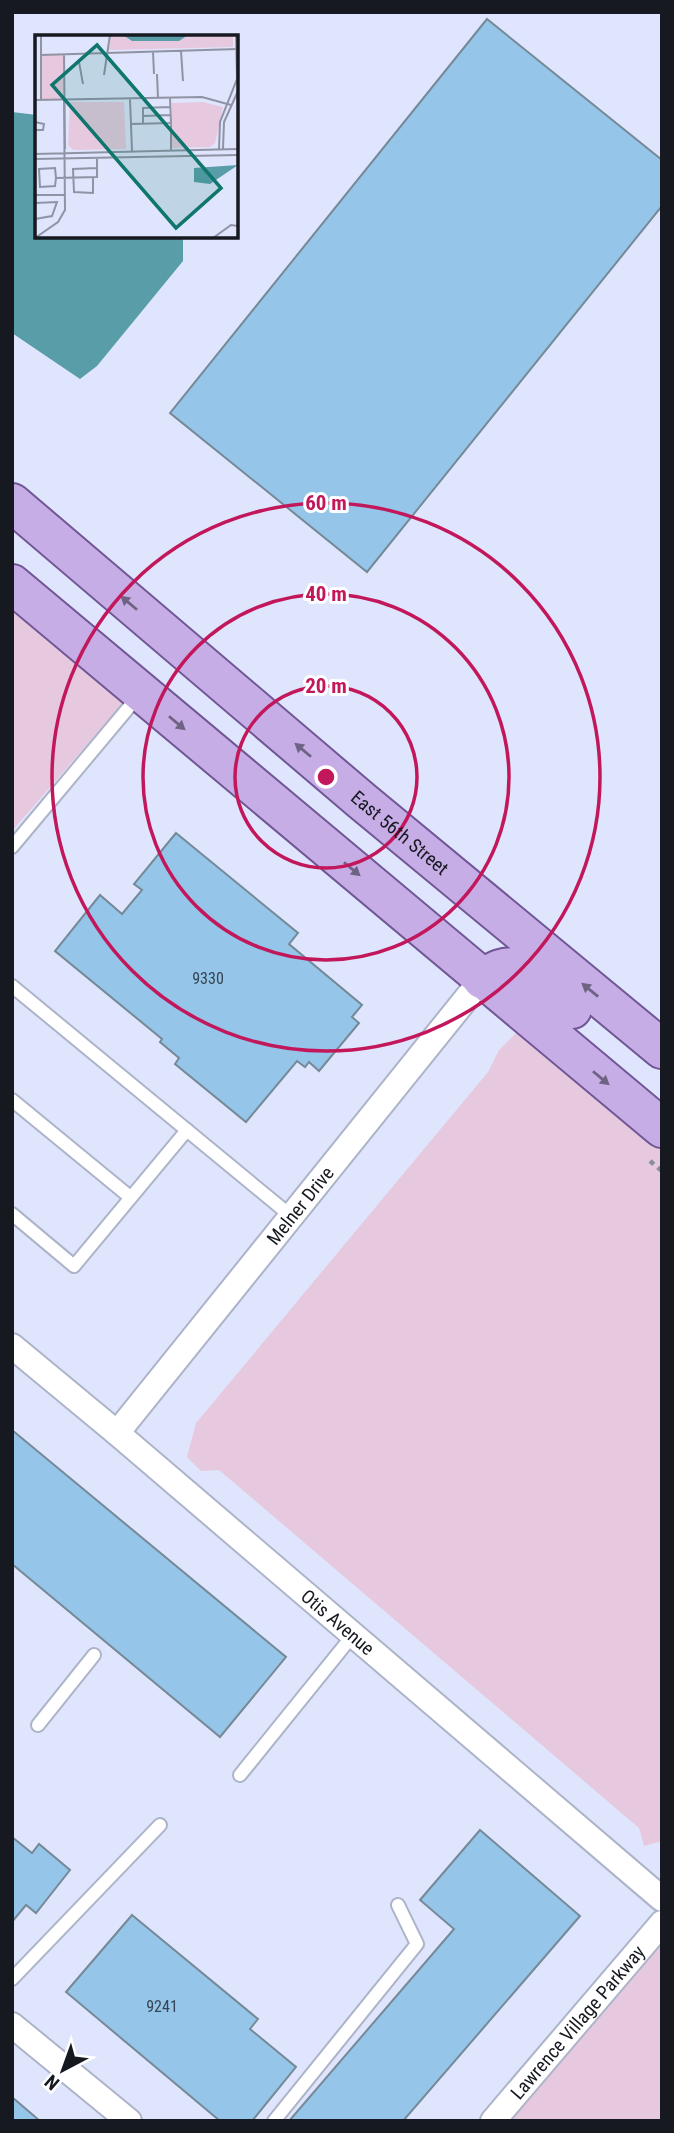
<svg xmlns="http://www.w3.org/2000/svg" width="674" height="2133" font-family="'Roboto Condensed',sans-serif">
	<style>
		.green { fill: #e7c9df }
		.water { fill: #599da8 }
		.building { fill: #95c5e8; stroke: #768998; stroke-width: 2 }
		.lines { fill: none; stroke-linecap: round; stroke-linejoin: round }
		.service-casing { stroke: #adb4c9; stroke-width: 16 }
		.minor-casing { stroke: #adb4c9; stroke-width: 28 }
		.primary-casing { stroke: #715696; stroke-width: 42 }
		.path { stroke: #898e9e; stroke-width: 4.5; stroke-dasharray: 5 5; stroke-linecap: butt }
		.service { stroke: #fff; stroke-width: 12 }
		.minor { stroke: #fff; stroke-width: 24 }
		.primary { stroke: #c7ade6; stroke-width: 38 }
		.oneway { fill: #6f6384 }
		.ring { fill: none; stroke: #c2185b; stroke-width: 3.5 }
		.labels { text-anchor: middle; stroke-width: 6; stroke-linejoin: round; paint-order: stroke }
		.number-label { font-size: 16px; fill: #364453 }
		.street-label { font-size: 19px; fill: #171921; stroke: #fff }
		.inset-road { fill: none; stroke: #8f93a4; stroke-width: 2 }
		.view { fill: #0f766e; fill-opacity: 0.15; stroke: #0f766e; stroke-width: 3.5 }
		.inset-edge { fill: none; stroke: #171921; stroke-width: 3.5 }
		.centre { fill: #c2185b; stroke: #fff; stroke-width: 3.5 }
		.ring-label { font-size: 21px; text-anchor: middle; font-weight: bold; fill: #c2185b; stroke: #fff; stroke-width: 6; stroke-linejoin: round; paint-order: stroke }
	</style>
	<rect width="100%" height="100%" fill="#dfe5fc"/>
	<g class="green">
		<polygon points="12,607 123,703 12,831"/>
		<polygon points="517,1032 662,1147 662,1841 644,1846 639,1828 219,1470 201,1471 187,1457 196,1423 488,1072 499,1050"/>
		<polygon points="662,1923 662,2121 493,2121"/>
	</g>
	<polygon class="water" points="12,112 37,115 37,236 183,236 183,261 97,366 80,379 12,333"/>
	<g class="building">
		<polygon points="487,19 662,160 662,206 367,572 170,413"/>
		<polygon points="176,833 298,933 289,944 362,1005 352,1017 359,1023 319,1071 309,1062 305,1067 297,1061 246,1122 175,1064 179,1058 160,1042 162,1039 55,951 100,895 122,914 142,890 134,884"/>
		<polygon points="12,1430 286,1657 220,1737 12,1564"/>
		<polygon points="480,1830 580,1916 403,2121 289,2121 454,1929 420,1900"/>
		<polygon points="12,1837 32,1853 39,1844 70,1870 36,1913 26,1905 12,1922"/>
		<polygon points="132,1915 258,2019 250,2029 296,2067 252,2121 220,2121 66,1992"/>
		<polygon points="12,2097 40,2121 12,2121"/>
	</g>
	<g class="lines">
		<g class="service-casing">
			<g id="service">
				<polyline points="12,847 140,694"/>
				<polyline points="12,986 291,1216"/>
				<polyline points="12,1100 130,1197"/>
				<polyline points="12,1214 74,1266 187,1130"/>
				<polyline points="38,1725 94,1655"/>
				<polyline points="240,1775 353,1635"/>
				<polyline points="12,1979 160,1825"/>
				<polyline points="274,2121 417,1944 398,1905"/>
			</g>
		</g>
		<g class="minor-casing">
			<g id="minor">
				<path id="s1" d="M12,1346L117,1433L662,1899"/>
				<path id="s2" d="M117,1433L482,979"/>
				<polyline points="12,2025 129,2121"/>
				<path id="s3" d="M493,2121L662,1923"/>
			</g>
		</g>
		<g class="primary-casing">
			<g id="primary">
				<path id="s4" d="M12,503L362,801L662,1049"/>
				<polyline points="12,584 662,1128"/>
				<path d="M482,979C495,971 503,965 518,968L572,1009"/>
			</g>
		</g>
		<polyline class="path" points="650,1161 662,1171"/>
		<use href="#service" class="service"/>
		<use href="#minor" class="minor"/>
		<use href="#primary" class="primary"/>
	</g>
	<defs><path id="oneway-solid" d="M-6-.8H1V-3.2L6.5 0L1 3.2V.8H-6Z" transform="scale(1.75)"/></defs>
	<g class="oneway">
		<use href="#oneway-solid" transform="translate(129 603) rotate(-140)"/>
		<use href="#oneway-solid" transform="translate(177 723) rotate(40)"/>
		<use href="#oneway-solid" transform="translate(303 750) rotate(-140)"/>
		<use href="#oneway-solid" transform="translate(352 869) rotate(40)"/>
		<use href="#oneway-solid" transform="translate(590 990) rotate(-141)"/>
		<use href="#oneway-solid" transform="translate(601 1078) rotate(40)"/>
	</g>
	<g class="ring">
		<circle cx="326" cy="777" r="91"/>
		<circle cx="326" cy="777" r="183"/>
		<circle cx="326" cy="777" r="274"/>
	</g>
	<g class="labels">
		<g class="number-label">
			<text x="208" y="984">9330</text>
			<text x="162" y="2012">9241</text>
		</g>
		<g class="street-label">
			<text dy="7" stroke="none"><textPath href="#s4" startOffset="509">East 56th Street</textPath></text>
			<text dy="7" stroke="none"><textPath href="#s2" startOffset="292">Melner Drive</textPath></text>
			<text dy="7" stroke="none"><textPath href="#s1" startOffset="427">Otis Avenue</textPath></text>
			<text dy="7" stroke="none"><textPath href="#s3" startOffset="130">Lawrence Village Parkway</textPath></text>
		</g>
	</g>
	<g transform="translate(35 35)">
		<rect width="203" height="203" fill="#dfe5fc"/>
		<path d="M76,0H198V12L74,15ZM29,19L30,65H6V20ZM35,67H89L91,114L38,115L33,110ZM168,67L188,72L180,108L175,112L137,113V68Z" fill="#e7c9df"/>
		<path d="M88,0H153L144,6H97ZM203,130L175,149L159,147V133Z" fill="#599da8"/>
		<path class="inset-road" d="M146,16L148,46M118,17L119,39M29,19L30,114M6,20L203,14M44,27L48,49M122,39L123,63M69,40L75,0M95,64L97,116M0,65L167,62L196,70M6,65V0M108,81L136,80M0,87L9,89L8,95H0M108,88V73L135,72M136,88V115M96,89L136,88L135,63M184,114L185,87L202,44L201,0M188,114L189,87L203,56M0,119L203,114M0,124L203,120M21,143L20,151L5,152L4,134L20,133L21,143L62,142V122M58,143V158L39,157L38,134L62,133M0,160H31M0,168L22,167L17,181L0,184M0,203L23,187L30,175L29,66M178,203L196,190L203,191"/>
		<path class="view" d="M62,10L186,153L141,193L17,50Z"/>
		<rect width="203" height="203" class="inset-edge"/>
	</g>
	<circle cx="326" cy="777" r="10" class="centre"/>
	<g class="ring-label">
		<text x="326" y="510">60 m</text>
		<text x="326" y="601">40 m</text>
		<text x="326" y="693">20 m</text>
	</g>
	<rect width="674" height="2133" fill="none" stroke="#171921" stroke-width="28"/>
	<g transform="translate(63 2070) rotate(221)" stroke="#ffffff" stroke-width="5" paint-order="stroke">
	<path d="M0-5L12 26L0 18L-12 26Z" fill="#171921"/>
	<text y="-10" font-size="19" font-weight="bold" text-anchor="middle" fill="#171921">N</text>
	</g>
</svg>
